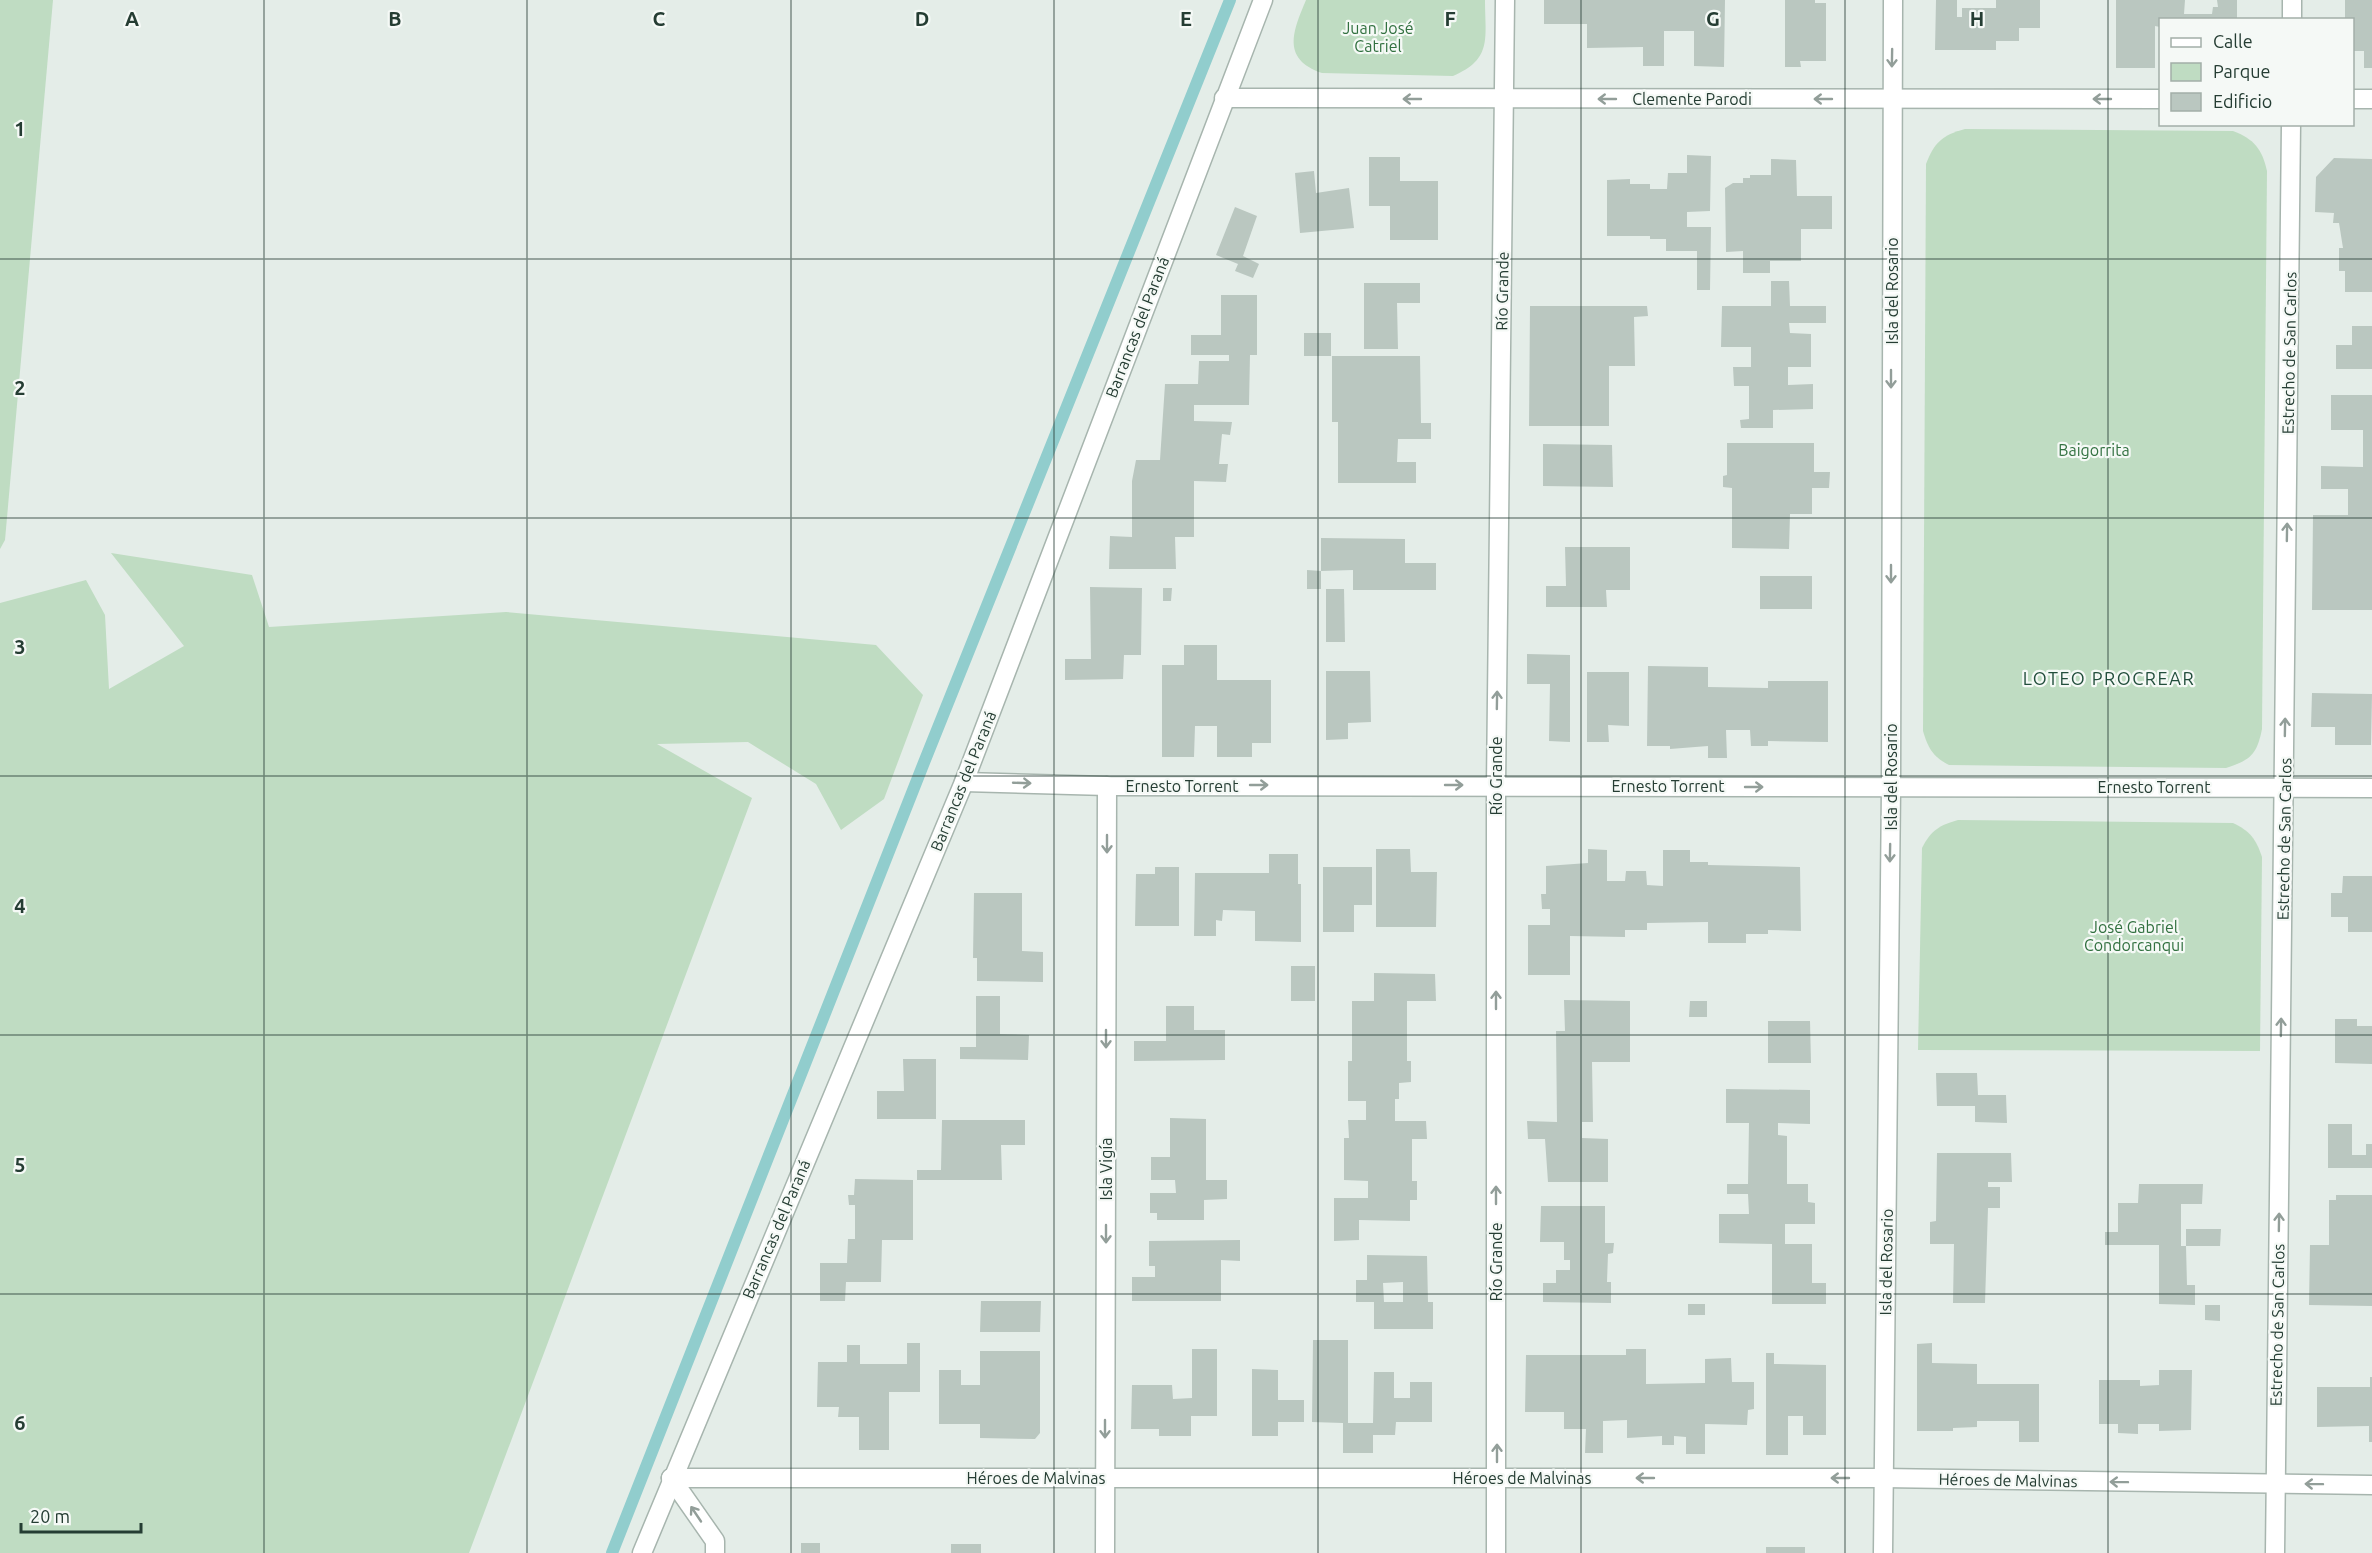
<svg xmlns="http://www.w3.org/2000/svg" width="2372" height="1553" font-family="Ubuntu,sans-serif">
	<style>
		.green { fill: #bfdcc2 }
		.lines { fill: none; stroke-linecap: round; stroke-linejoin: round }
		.stream { stroke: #91cdcd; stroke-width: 12 }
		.building { fill: #bac7c0; fill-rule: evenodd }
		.minor-casing { stroke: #a7b5ae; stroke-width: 21 }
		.tertiary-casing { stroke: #a7b5ae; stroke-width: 21 }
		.minor { stroke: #fff; stroke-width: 18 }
		.tertiary { stroke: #fff; stroke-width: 18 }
		.oneway { stroke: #929e99 }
		.grid { fill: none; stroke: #253d33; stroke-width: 1.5; stroke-opacity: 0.55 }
		.labels { text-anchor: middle; stroke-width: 4.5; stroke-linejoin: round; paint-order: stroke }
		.park-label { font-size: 16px; fill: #327140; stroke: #f5f9f6 }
		.street-label { font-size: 16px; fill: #253d33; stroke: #f5f9f6 }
		.neighbourhood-label { font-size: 18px; letter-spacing: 1.5px; fill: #224e3c; stroke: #f5f9f6 }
		.grid-label { font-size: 20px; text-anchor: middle; font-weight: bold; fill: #253d33; stroke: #f5f9f6; stroke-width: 4.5; stroke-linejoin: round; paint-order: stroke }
	</style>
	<rect width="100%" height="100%" fill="#e4ede8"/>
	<g class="green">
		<polygon points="0,0 53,0 5,540 0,549"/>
		<path d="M1306,0H1485C1485,38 1493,59 1453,76L1322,73C1281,59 1293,31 1306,0Z"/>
		<path d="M1965,129L2233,131C2254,139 2262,149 2267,171L2262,729C2257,754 2251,760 2226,768L1949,765C1933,757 1928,748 1923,731L1926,164C1934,143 1942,135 1965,129Z"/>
		<polygon points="111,553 252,575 269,627 506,612 876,645 923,695 884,799 841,830 816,784 748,742 657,744 752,798 469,1553 0,1553 0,603 86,580 105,615 109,689 184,646"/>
		<path d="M1958,820L2233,823C2250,831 2256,839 2262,857L2260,1051L1918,1050L1922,848C1931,830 1940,825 1958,820Z"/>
	</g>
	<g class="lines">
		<polyline class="stream" points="612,1553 923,765 1230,0"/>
	</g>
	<g class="building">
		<polygon points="1544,0 1725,0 1724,67 1694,66 1694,31 1664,31 1664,66 1643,66 1643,47 1587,48 1587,24 1544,24"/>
		<polygon points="1785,0 1815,0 1815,3 1826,3 1826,61 1800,61 1801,67 1785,67"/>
		<polygon points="1936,0 1957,0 1957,17 1962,17 1962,8 1996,8 1996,0 2040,0 2040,28 2019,28 2019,41 1996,41 1996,50 1935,50"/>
		<polygon points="2116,0 2185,0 2184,14 2212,14 2213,7 2218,7 2217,0 2237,0 2237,20 2160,20 2160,27 2155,26 2155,68 2116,68"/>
		<polygon points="2345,0 2372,0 2372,68 2364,68 2364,51 2352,51 2352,20 2345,20"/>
		<polygon points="1687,155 1711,156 1710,211 1687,212 1687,227 1711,227 1710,290 1697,290 1697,251 1666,251 1666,239 1650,239 1650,236 1607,236 1607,180 1630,179 1630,184 1650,184 1650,189 1667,189 1668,173 1687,173"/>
		<polygon points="1369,157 1400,157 1400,181 1438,181 1438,240 1390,240 1390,206 1369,206"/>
		<polygon points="2334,158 2372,159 2372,292 2345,292 2345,271 2339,271 2339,248 2343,248 2339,223 2333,223 2334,213 2315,212 2316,177"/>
		<polygon points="1771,159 1796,160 1797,196 1832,196 1832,229 1801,229 1801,261 1770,261 1770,273 1743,273 1743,251 1726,252 1725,188 1733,183 1743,183 1743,178 1750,178 1750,175 1771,175"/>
		<polygon points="1314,171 1316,193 1349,188 1354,228 1300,233 1295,173"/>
		<polygon points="1235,207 1257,216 1243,256 1259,264 1253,278 1235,271 1238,264 1216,255"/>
		<polygon points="1771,281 1789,281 1790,306 1826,306 1826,323 1789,323 1790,333 1811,334 1811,367 1788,367 1788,385 1813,384 1813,409 1773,410 1773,428 1741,428 1740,420 1749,419 1749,386 1734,386 1733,367 1751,367 1751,347 1721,347 1722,306 1771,306"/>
		<polygon points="1364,283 1420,283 1420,303 1397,303 1398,349 1364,349"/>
		<polygon points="1221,295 1257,295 1257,355 1250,355 1249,405 1194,405 1194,421 1232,422 1230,435 1222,434 1219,464 1228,464 1226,482 1194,481 1194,537 1175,537 1176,569 1109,569 1110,536 1132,537 1132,481 1136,460 1160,460 1165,384 1198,384 1199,361 1229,361 1229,355 1191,355 1191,335 1221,335"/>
		<polygon points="1530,306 1647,306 1648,316 1634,317 1635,366 1609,366 1609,426 1529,426"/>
		<polygon points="2352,326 2372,326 2372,369 2336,369 2336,345 2352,345"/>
		<rect x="1304" y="333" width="27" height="23"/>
		<polygon points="1332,356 1420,356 1421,423 1431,423 1431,439 1398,439 1397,462 1416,462 1416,483 1338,483 1338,422 1332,422"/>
		<polygon points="2331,395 2372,395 2372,610 2312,610 2313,515 2348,515 2348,489 2321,489 2321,466 2363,467 2363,430 2331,430"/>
		<polygon points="1727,443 1814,443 1814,472 1830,472 1829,488 1812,488 1812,514 1790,514 1789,549 1732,548 1732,488 1723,487 1723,476 1727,475"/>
		<polygon points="1543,444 1612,445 1613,487 1543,486"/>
		<polygon points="1321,538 1405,539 1405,563 1436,563 1436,590 1353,590 1353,570 1321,571"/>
		<polygon points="1565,547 1630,547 1630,590 1606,590 1607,607 1546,607 1546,586 1566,586"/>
		<polygon points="1307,570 1321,571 1321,589 1307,589"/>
		<rect x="1760" y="576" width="52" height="33"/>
		<polygon points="1090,587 1142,588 1141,655 1124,655 1123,679 1065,680 1065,659 1091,659"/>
		<polygon points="1163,588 1172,588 1171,601 1163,601"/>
		<polygon points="1326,589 1344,589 1345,642 1326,642"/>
		<polygon points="1184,645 1217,645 1217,680 1271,680 1271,743 1252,743 1252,757 1217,757 1217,726 1195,726 1194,757 1162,757 1162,665 1184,665"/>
		<polygon points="1527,654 1570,655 1570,742 1549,741 1550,684 1527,684"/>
		<polygon points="1648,666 1708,667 1708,687 1768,688 1768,681 1828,681 1828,742 1768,741 1768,746 1751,746 1750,730 1726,730 1727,758 1708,758 1708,746 1670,749 1670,746 1647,746"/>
		<polygon points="1326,671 1370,671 1371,722 1348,723 1348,739 1326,740"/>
		<polygon points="1587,672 1629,672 1629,726 1608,725 1609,742 1587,742"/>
		<polygon points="2312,693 2372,694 2371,745 2335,745 2335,727 2311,727"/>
		<polygon points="1376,849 1410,849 1411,872 1437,872 1436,927 1376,927"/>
		<polygon points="1588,849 1607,850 1607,881 1625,881 1626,871 1646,871 1647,885 1663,886 1663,850 1690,850 1690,862 1708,862 1708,865 1800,867 1801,931 1768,930 1768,934 1746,934 1746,943 1708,943 1708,922 1647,923 1647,930 1625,930 1625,937 1570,936 1570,975 1528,975 1528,925 1550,925 1550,909 1542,909 1541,894 1546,894 1546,866 1588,863"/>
		<polygon points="1269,854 1298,854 1298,884 1301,884 1301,942 1255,941 1255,911 1223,910 1222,921 1216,920 1216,936 1194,936 1195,873 1269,873"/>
		<polygon points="1155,867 1179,867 1179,926 1135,926 1136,874 1155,874"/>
		<polygon points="1323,867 1372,867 1372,905 1354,905 1354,932 1323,932"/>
		<polygon points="2343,876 2372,876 2372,932 2348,932 2348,917 2331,917 2331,893 2342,893"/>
		<polygon points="974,893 1022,893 1022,951 1043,952 1043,982 977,981 977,958 973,958"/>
		<rect x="1291" y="966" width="24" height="35"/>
		<polygon points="1374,973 1435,974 1436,1001 1407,1001 1407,1061 1411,1061 1411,1082 1399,1083 1399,1099 1395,1099 1395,1121 1426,1121 1427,1139 1412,1139 1412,1181 1417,1181 1417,1200 1410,1200 1410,1221 1359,1220 1359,1240 1334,1241 1334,1198 1368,1198 1368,1181 1344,1180 1344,1138 1349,1138 1348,1120 1366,1120 1366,1101 1348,1101 1348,1061 1352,1061 1352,1001 1374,1001"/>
		<polygon points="976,996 1000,996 1000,1034 1029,1035 1028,1060 960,1059 960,1047 976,1047"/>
		<polygon points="1564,1000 1630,1001 1630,1062 1592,1062 1593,1122 1582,1122 1582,1138 1608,1139 1608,1182 1548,1182 1545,1139 1528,1139 1527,1121 1557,1122 1556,1031 1565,1031"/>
		<polygon points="1690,1001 1707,1001 1707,1017 1689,1017"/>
		<polygon points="1166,1006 1194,1006 1194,1030 1225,1030 1225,1060 1134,1061 1134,1041 1166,1041"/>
		<polygon points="2335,1019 2357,1019 2357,1026 2372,1026 2372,1064 2335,1063"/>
		<polygon points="1768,1021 1810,1021 1811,1063 1768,1063"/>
		<polygon points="903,1059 936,1059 936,1119 877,1119 877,1091 904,1091"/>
		<polygon points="1936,1073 1977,1073 1978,1095 2006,1095 2007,1123 1975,1122 1975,1106 1937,1106"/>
		<polygon points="1726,1089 1810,1090 1810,1124 1778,1123 1778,1135 1787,1136 1787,1184 1808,1184 1808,1202 1815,1203 1815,1224 1785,1224 1785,1244 1812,1244 1812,1283 1826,1283 1826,1304 1772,1304 1772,1244 1719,1243 1719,1214 1749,1214 1748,1194 1727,1194 1727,1184 1748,1184 1749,1123 1726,1123"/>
		<polygon points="1170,1118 1206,1119 1206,1180 1227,1180 1227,1199 1204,1200 1204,1220 1157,1220 1157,1213 1150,1213 1150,1193 1176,1193 1175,1180 1151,1180 1151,1157 1170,1157"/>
		<polygon points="942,1120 1025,1120 1025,1145 1001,1145 1002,1180 917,1180 917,1170 941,1170"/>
		<polygon points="2328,1124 2352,1124 2352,1155 2366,1155 2366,1144 2372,1144 2372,1168 2328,1168"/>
		<polygon points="1937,1153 2011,1153 2012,1182 1988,1182 1988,1187 2000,1187 2000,1208 1988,1208 1985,1303 1953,1303 1954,1244 1930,1244 1930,1222 1936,1221"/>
		<polygon points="855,1179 913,1180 913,1240 882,1240 881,1282 846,1282 845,1301 820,1301 820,1263 847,1263 848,1239 855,1239 855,1205 849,1205 848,1195 854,1195"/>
		<polygon points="2139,1184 2203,1184 2202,1204 2181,1204 2181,1246 2186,1246 2187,1285 2195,1285 2195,1305 2159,1304 2159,1245 2105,1245 2105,1232 2118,1232 2118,1203 2138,1203"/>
		<polygon points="2336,1195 2372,1195 2372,1306 2309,1305 2310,1245 2329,1245 2329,1200 2336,1200"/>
		<polygon points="1541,1206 1605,1206 1605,1243 1614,1243 1613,1253 1608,1254 1607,1282 1611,1282 1611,1303 1543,1302 1543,1283 1556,1283 1556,1270 1570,1270 1570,1260 1564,1260 1564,1242 1540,1242"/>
		<polygon points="2186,1229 2221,1229 2220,1246 2186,1246"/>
		<polygon points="1240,1240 1240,1261 1221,1260 1221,1301 1132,1301 1132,1277 1155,1277 1155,1266 1149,1266 1149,1241"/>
		<path d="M1367,1255L1427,1256L1428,1302H1433V1329H1374V1302H1356V1280H1367ZM1403,1282V1302H1384L1383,1283Z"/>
		<polygon points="981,1301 1041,1301 1040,1332 980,1332"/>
		<rect x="1688" y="1304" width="17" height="11"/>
		<polygon points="2205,1305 2220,1305 2220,1321 2205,1320"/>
		<polygon points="1313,1340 1348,1340 1348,1423 1373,1423 1374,1372 1394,1372 1394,1398 1410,1398 1410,1382 1432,1382 1432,1422 1396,1422 1395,1435 1373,1435 1373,1453 1343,1453 1343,1423 1312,1422"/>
		<polygon points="907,1343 920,1343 920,1392 889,1392 889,1450 859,1450 859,1417 838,1417 839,1407 817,1407 818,1362 847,1362 847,1345 860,1345 860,1364 907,1364"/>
		<polygon points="1932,1343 1932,1363 1977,1364 1977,1384 2039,1384 2039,1442 2019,1442 2019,1421 1977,1421 1977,1427 1953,1428 1953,1431 1917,1431 1917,1344"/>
		<polygon points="1192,1349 1217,1349 1217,1416 1191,1416 1191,1436 1159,1436 1159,1429 1131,1429 1132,1385 1172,1385 1173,1399 1192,1398"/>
		<polygon points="1626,1349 1646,1349 1646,1384 1705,1383 1705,1359 1731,1358 1732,1382 1754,1382 1754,1409 1748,1410 1747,1425 1705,1424 1705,1454 1686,1454 1686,1437 1674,1436 1674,1445 1662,1445 1662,1436 1627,1438 1627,1420 1603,1421 1603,1453 1585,1453 1586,1429 1564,1429 1564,1412 1525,1412 1526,1355 1626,1355"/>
		<polygon points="980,1351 1040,1351 1040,1433 1035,1439 980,1438 980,1424 939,1424 939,1370 961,1370 961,1385 980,1385"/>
		<polygon points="1766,1353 1774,1353 1774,1364 1826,1365 1826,1435 1803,1435 1803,1416 1788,1416 1788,1455 1766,1455"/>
		<polygon points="1252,1369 1278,1370 1278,1400 1304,1400 1304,1422 1278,1422 1278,1436 1252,1436"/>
		<polygon points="2159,1370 2192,1370 2191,1430 2159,1431 2159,1424 2138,1424 2138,1434 2118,1433 2118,1424 2099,1424 2099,1380 2140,1380 2140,1386 2159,1385"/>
		<polygon points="2370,1377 2372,1377 2372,1442 2369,1442 2369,1426 2317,1427 2317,1387 2370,1387"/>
		<rect x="801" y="1543" width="19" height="10"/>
		<rect x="951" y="1544" width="30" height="9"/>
		<rect x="1766" y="1547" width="39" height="6"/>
	</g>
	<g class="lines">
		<g class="minor-casing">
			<g id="minor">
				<polyline points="2292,20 2292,0"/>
				<polyline points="1224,98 2160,99"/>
				<polyline points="2352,99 2372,99"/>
				<polyline points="964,782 1107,786 2372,788"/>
				<polyline points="671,1478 1883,1478 2372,1485"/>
				<polyline points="671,1478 715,1541 715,1553"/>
				<polyline points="1105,1553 1107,786"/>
				<polyline points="1496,1553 1496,785 1505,0"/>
				<polyline points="1883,1553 1891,788 1893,0"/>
				<polyline points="2275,1553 2291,124"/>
			</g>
		</g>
		<g class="tertiary-casing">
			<polyline id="tertiary" points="642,1553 964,782 1263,0"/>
		</g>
		<use href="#minor" class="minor"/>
		<use href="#tertiary" class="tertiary"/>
	</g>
	<defs><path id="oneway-shaft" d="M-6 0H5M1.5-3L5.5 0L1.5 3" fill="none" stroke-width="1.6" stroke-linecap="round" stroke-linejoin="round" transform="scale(1.5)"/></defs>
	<g class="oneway">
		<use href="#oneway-shaft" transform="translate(1892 58) rotate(91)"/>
		<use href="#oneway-shaft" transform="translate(1412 99) rotate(-180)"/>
		<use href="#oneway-shaft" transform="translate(1607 99) rotate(-180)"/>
		<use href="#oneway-shaft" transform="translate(1823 99) rotate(-180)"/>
		<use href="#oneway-shaft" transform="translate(2102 99) rotate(180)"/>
		<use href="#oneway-shaft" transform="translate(1891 379) rotate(90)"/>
		<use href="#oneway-shaft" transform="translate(2287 532) rotate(-89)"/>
		<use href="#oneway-shaft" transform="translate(1891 574) rotate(90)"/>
		<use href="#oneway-shaft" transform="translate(1497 700) rotate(-89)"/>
		<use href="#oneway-shaft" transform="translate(2285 727) rotate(-89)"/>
		<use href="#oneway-shaft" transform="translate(1022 783) rotate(2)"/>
		<use href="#oneway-shaft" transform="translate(1259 785)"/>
		<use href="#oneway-shaft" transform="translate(1454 785)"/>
		<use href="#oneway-shaft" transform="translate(1754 787)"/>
		<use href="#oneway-shaft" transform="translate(1107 844) rotate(90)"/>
		<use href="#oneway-shaft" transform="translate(1890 853) rotate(91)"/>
		<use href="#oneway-shaft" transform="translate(1496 1000) rotate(-90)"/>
		<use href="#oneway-shaft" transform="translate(2281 1027) rotate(-89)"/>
		<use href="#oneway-shaft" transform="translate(1106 1039) rotate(90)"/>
		<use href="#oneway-shaft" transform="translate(1496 1195) rotate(-90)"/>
		<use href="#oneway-shaft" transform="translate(2279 1222) rotate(-89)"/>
		<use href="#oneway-shaft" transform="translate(1106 1234) rotate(90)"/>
		<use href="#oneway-shaft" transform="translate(1105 1429) rotate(90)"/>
		<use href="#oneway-shaft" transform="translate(1497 1453) rotate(-90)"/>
		<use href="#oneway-shaft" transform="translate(1645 1478) rotate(-180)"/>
		<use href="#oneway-shaft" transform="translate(1840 1478) rotate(-180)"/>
		<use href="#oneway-shaft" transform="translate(2119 1482) rotate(-179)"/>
		<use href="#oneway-shaft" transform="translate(2314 1484) rotate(-179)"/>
		<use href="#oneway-shaft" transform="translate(696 1514) rotate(-124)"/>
	</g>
	<path class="grid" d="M264,0V1553M527,0V1553M791,0V1553M1054,0V1553M1318,0V1553M1581,0V1553M1845,0V1553M2108,0V1553M0,259H2372M0,518H2372M0,776H2372M0,1035H2372M0,1294H2372"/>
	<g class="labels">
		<g class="park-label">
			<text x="1378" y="34">Juan José<tspan x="1378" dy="18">Catriel</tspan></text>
			<text x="2094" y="456">Baigorrita</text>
			<text x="2134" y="933">José Gabriel<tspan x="2134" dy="18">Condorcanqui</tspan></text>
		</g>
		<g class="street-label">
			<text x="1692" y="105">Clemente Parodi</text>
			<text transform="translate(1502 291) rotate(-89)" y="6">Río Grande</text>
			<text transform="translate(1892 291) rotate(-90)" y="6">Isla del Rosario</text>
			<text transform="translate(1137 327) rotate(-69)" y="6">Barrancas del Paraná</text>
			<text transform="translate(2289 353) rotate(-89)" y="6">Estrecho de San Carlos</text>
			<text transform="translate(1496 776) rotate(-90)" y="6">Río Grande</text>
			<text transform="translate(1891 777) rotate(-90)" y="6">Isla del Rosario</text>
			<text transform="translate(963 781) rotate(-68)" y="6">Barrancas del Paraná</text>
			<text x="1182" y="792">Ernesto Torrent</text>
			<text x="1668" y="792">Ernesto Torrent</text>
			<text x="2154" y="793">Ernesto Torrent</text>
			<text transform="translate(2284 839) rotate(-89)" y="6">Estrecho de San Carlos</text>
			<text transform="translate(1106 1169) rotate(-90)" y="6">Isla Vigía</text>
			<text transform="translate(776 1229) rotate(-67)" y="6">Barrancas del Paraná</text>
			<text transform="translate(1496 1262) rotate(-90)" y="6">Río Grande</text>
			<text transform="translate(1886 1262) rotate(-89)" y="6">Isla del Rosario</text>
			<text transform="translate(2277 1325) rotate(-89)" y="6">Estrecho de San Carlos</text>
			<text x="1036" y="1484">Héroes de Malvinas</text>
			<text x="1522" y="1484">Héroes de Malvinas</text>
			<text transform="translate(2008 1480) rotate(1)" y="6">Héroes de Malvinas</text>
		</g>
		<g class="neighbourhood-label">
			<text x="2109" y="685">LOTEO PROCREAR</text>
		</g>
	</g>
	<g class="grid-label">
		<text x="132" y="26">A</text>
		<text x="395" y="26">B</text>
		<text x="659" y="26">C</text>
		<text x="922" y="26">D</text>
		<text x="1186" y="26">E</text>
		<text x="1450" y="26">F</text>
		<text x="1713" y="26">G</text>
		<text x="1977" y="26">H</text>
		<text x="20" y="136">1</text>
		<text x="20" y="395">2</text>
		<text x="20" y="654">3</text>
		<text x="20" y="913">4</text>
		<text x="20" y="1172">5</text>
		<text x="20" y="1430">6</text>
	</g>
	<rect x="2159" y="18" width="195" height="108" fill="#f5f9f6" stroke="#a2aea8" stroke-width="1.5"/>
	<rect x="2171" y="38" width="30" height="9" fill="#ffffff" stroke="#a2aea8" stroke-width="1.5"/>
	<text x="2213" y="48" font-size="18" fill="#253d33">Calle</text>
	<rect x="2171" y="63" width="30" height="18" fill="#bfdcc2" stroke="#a2aea8" stroke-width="1.5"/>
	<text x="2213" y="78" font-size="18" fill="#253d33">Parque</text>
	<rect x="2171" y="93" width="30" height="18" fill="#bac7c0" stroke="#a2aea8" stroke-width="1.5"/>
	<text x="2213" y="108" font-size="18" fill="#253d33">Edificio</text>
	<path d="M21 1523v9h120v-9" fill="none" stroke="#253d33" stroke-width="3"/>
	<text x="30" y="1523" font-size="18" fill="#253d33" stroke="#f5f9f6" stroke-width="4.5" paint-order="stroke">20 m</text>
</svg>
